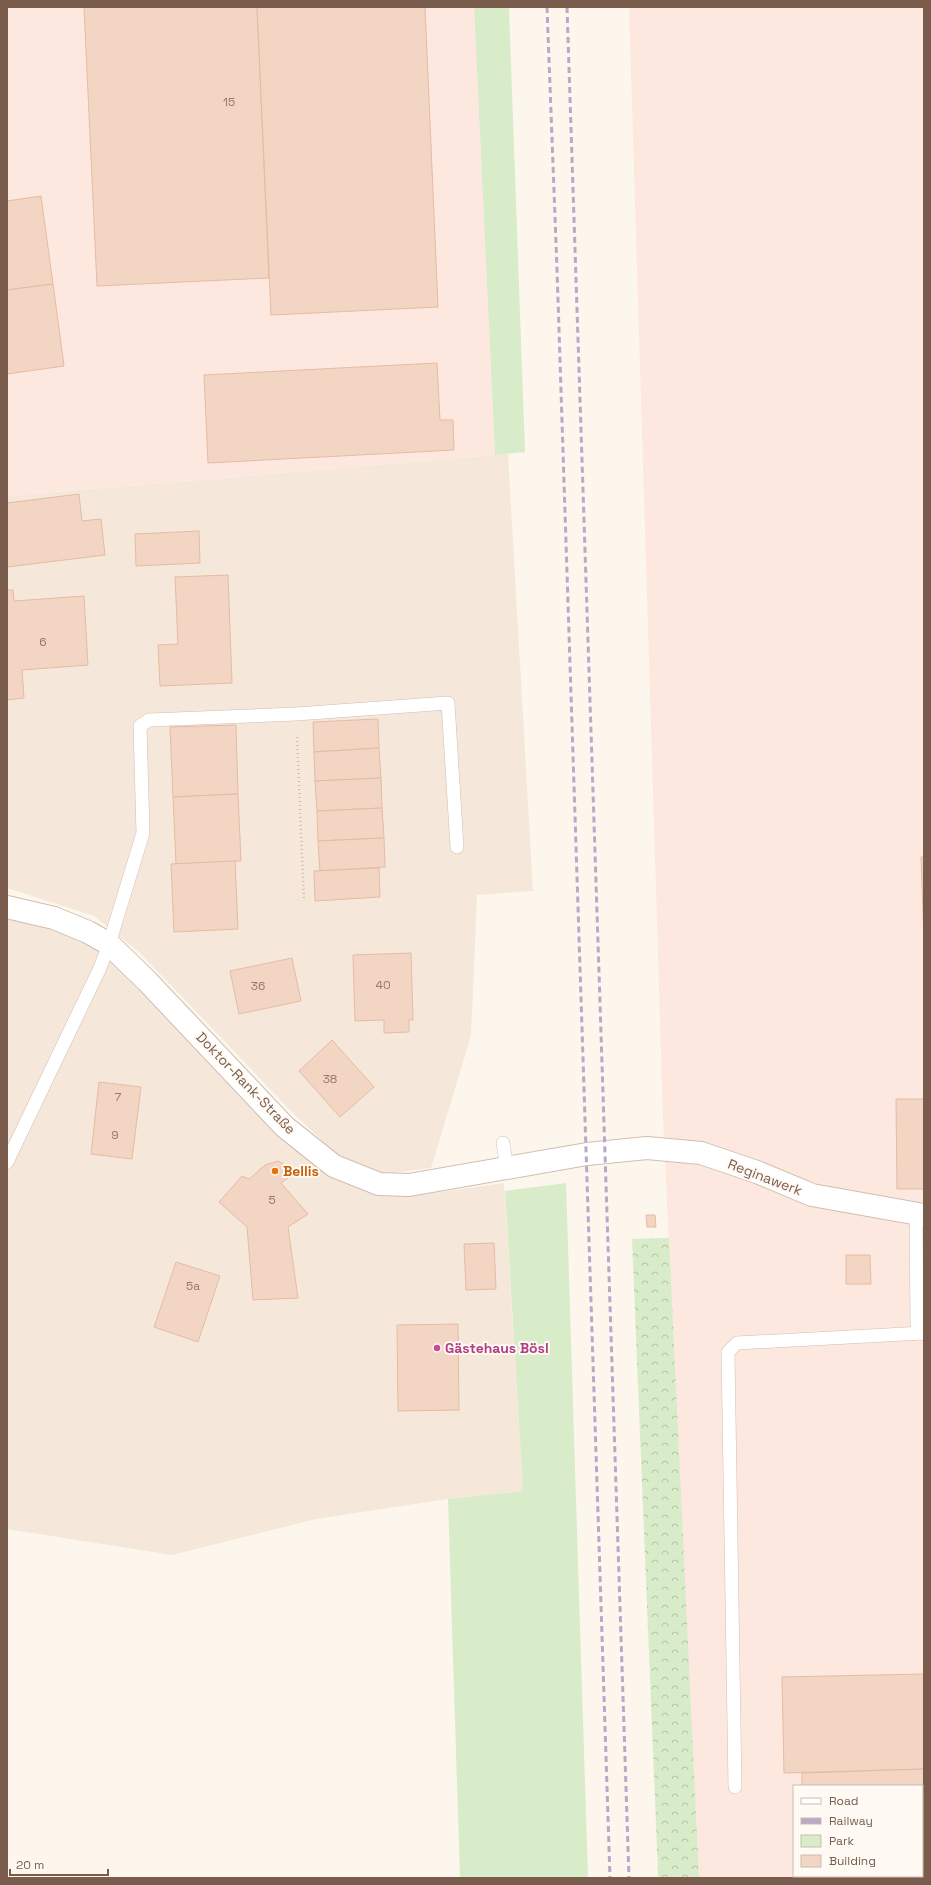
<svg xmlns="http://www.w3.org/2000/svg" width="931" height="1885" font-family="'Space Grotesk',sans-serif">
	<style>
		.residential { fill: #f5e8da }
		.commercial { fill: #fde8e0; fill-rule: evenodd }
		.green { fill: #d8ecc9 }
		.forest { fill: url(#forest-crowns) }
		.building { fill: #f3d5c3; stroke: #e6bba3 }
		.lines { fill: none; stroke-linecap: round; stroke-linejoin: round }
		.service-casing { stroke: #d1beb0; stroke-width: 14 }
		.minor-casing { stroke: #d1beb0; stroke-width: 24 }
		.path { stroke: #d9b8a5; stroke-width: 2.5; stroke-dasharray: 1 3; stroke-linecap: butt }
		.service { stroke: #fff; stroke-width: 13 }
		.minor { stroke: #fff; stroke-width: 22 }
		.rail { stroke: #b9a8c9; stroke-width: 3; stroke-dasharray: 6 4; stroke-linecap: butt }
		.food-dot { fill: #e8710a; stroke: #fffaf3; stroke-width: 1.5 }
		.hotel-dot { fill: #d1479c; stroke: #fffaf3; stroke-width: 1.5 }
		.labels { text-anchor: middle; stroke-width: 4; stroke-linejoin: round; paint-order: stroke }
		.number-label { font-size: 12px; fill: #987a6a }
		.street-label { font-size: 14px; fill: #7a5c4d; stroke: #fffaf3 }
		.food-label { font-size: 14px; font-weight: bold; fill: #c56008; stroke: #fffaf3; text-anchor: start }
		.hotel-label { font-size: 14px; font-weight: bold; fill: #b23c85; stroke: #fffaf3; text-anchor: start }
	</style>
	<defs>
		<pattern id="forest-crowns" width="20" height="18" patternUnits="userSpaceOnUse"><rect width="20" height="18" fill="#d8ecc9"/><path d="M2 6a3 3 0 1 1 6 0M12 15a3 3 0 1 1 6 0" fill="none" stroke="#b4c2a5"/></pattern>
	</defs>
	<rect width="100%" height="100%" fill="#fdf6ec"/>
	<g class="residential">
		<polygon points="508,454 533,891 477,895 471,1036 431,1168 383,1174 338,1156 292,1112 139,952 94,916 7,888 7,496"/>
		<polygon points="7,918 51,927 86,941 133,982 281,1131 378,1194 426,1194 504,1183 523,1491 448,1499 316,1519 172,1555 7,1529"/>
	</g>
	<g class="commercial">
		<polygon points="7,7 474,7 495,455 7,496"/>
		<path d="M629,7H924V1878L699,1877L663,1119ZM794,1786H922V1876H794Z"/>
	</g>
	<g class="green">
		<polygon points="474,7 509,7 525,452 495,455"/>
		<polygon points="566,1183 588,1878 460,1878 448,1499 523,1491 505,1191"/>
	</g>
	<polygon class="forest" points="669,1238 699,1877 699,1878 658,1878 658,1873 632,1239"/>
	<g class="building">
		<polygon points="84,7 257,7 269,278 97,286"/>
		<polygon points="257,7 425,7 438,307 271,315"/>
		<polygon points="41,196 53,284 7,290 7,201"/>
		<polygon points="53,284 64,366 7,374 7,290"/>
		<polygon points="437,363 440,420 453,420 454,450 208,463 204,375"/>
		<polygon points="79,494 82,521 101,519 105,555 7,567 7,503"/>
		<polygon points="199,531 200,563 136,566 135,534"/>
		<polygon points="228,575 232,683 160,686 158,645 178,644 175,577"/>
		<polygon points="7,590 13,590 14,601 84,596 88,665 22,670 24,698 7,700"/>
		<polygon points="378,719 379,748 314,752 313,722"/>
		<polygon points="236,725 238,794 173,797 170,727"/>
		<polygon points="379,748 381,778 315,781 314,752"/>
		<polygon points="381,778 382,808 317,811 315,781"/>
		<polygon points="238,794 241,861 176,864 173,797"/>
		<polygon points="382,808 384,838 318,841 317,811"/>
		<polygon points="384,838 385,867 320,871 318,841"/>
		<polygon points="921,857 924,857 924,940"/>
		<polygon points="235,861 238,929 174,932 171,864"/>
		<polygon points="379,868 380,897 315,901 314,871"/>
		<polygon points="411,953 413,1020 409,1020 409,1032 384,1033 384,1020 355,1021 353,955"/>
		<polygon points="292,958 301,1001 239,1014 230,971"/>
		<polygon points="332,1040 374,1087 340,1117 299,1071"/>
		<polygon points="99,1082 141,1087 132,1159 91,1154"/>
		<polygon points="896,1099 924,1099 924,1189 897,1189"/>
		<polygon points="278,1161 289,1167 288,1178 281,1183 308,1214 288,1227 298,1298 253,1300 247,1227 219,1202 242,1176 249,1179 265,1165"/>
		<polygon points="646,1215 655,1215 656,1227 647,1227"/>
		<polygon points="494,1243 496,1289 466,1290 464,1244"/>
		<polygon points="846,1255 870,1255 871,1284 846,1284"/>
		<polygon points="176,1262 220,1276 198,1342 154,1327"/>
		<polygon points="458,1324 459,1410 398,1411 397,1325"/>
		<polygon points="924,1674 924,1769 784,1773 782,1677"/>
		<polygon points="924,1769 924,1878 805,1878 805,1876 922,1876 922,1786 802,1786 802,1773"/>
	</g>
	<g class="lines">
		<g class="service-casing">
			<g id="service">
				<polyline points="503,1143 507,1168"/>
				<polyline points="7,1162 100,968 109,944 143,833 140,726 149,720 296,714 448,703 457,847"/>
				<polyline points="916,1214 917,1325 924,1334"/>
				<polyline points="735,1787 728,1352 737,1343 923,1333"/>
			</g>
		</g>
		<g class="minor-casing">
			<polyline id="minor" points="7,907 54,918 88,932 109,944 147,981 285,1127 334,1166 379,1184 409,1185 587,1154 647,1148 701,1153 757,1172 812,1195 924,1215"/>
		</g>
		<polyline class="path" points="297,737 304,901"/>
		<use href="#service" class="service"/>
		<use href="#minor" class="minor"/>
		<g class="rail">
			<polyline points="547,7 557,269 610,1878"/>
			<polyline points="567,7 629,1878"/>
		</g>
	</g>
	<circle class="food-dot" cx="275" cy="1171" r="4"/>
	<circle class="hotel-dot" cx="437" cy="1348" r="4"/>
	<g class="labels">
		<g class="number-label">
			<text x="229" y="106">15</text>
			<text x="43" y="646">6</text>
			<text x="383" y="989">40</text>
			<text x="258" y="990">36</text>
			<text x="330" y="1083">38</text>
			<text x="118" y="1101">7</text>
			<text x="115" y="1139">9</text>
			<text x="272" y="1204">5</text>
			<text x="193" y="1290">5a</text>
		</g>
		<g class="street-label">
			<text transform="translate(246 1083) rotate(46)" y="5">Doktor-Rank-Straße</text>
			<text transform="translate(765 1177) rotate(21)" y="5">Reginawerk</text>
		</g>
		<g class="food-label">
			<text x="283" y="1176">Bellis</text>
		</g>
		<g class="hotel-label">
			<text x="445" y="1353">Gästehaus Bösl</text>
		</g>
	</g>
	<rect width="931" height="1885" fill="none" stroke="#7a5c4d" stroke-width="16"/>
	<rect x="793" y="1785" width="130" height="92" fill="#fffaf3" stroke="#cabbb1"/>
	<rect x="801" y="1798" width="20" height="6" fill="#ffffff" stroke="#cabbb1"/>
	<text x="829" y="1805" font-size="12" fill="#7a5c4d">Road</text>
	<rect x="801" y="1818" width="20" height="6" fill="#b9a8c9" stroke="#cabbb1"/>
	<text x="829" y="1825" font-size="12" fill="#7a5c4d">Railway</text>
	<rect x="801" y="1835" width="20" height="12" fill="#d8ecc9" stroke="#cabbb1"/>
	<text x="829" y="1845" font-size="12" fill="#7a5c4d">Park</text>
	<rect x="801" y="1855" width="20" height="12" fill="#f3d5c3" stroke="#cabbb1"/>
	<text x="829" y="1865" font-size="12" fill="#7a5c4d">Building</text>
	<path d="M10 1869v6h98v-6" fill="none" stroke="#7a5c4d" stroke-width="2"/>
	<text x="16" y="1869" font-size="12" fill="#7a5c4d" stroke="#fffaf3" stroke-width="3" paint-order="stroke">20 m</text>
</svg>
